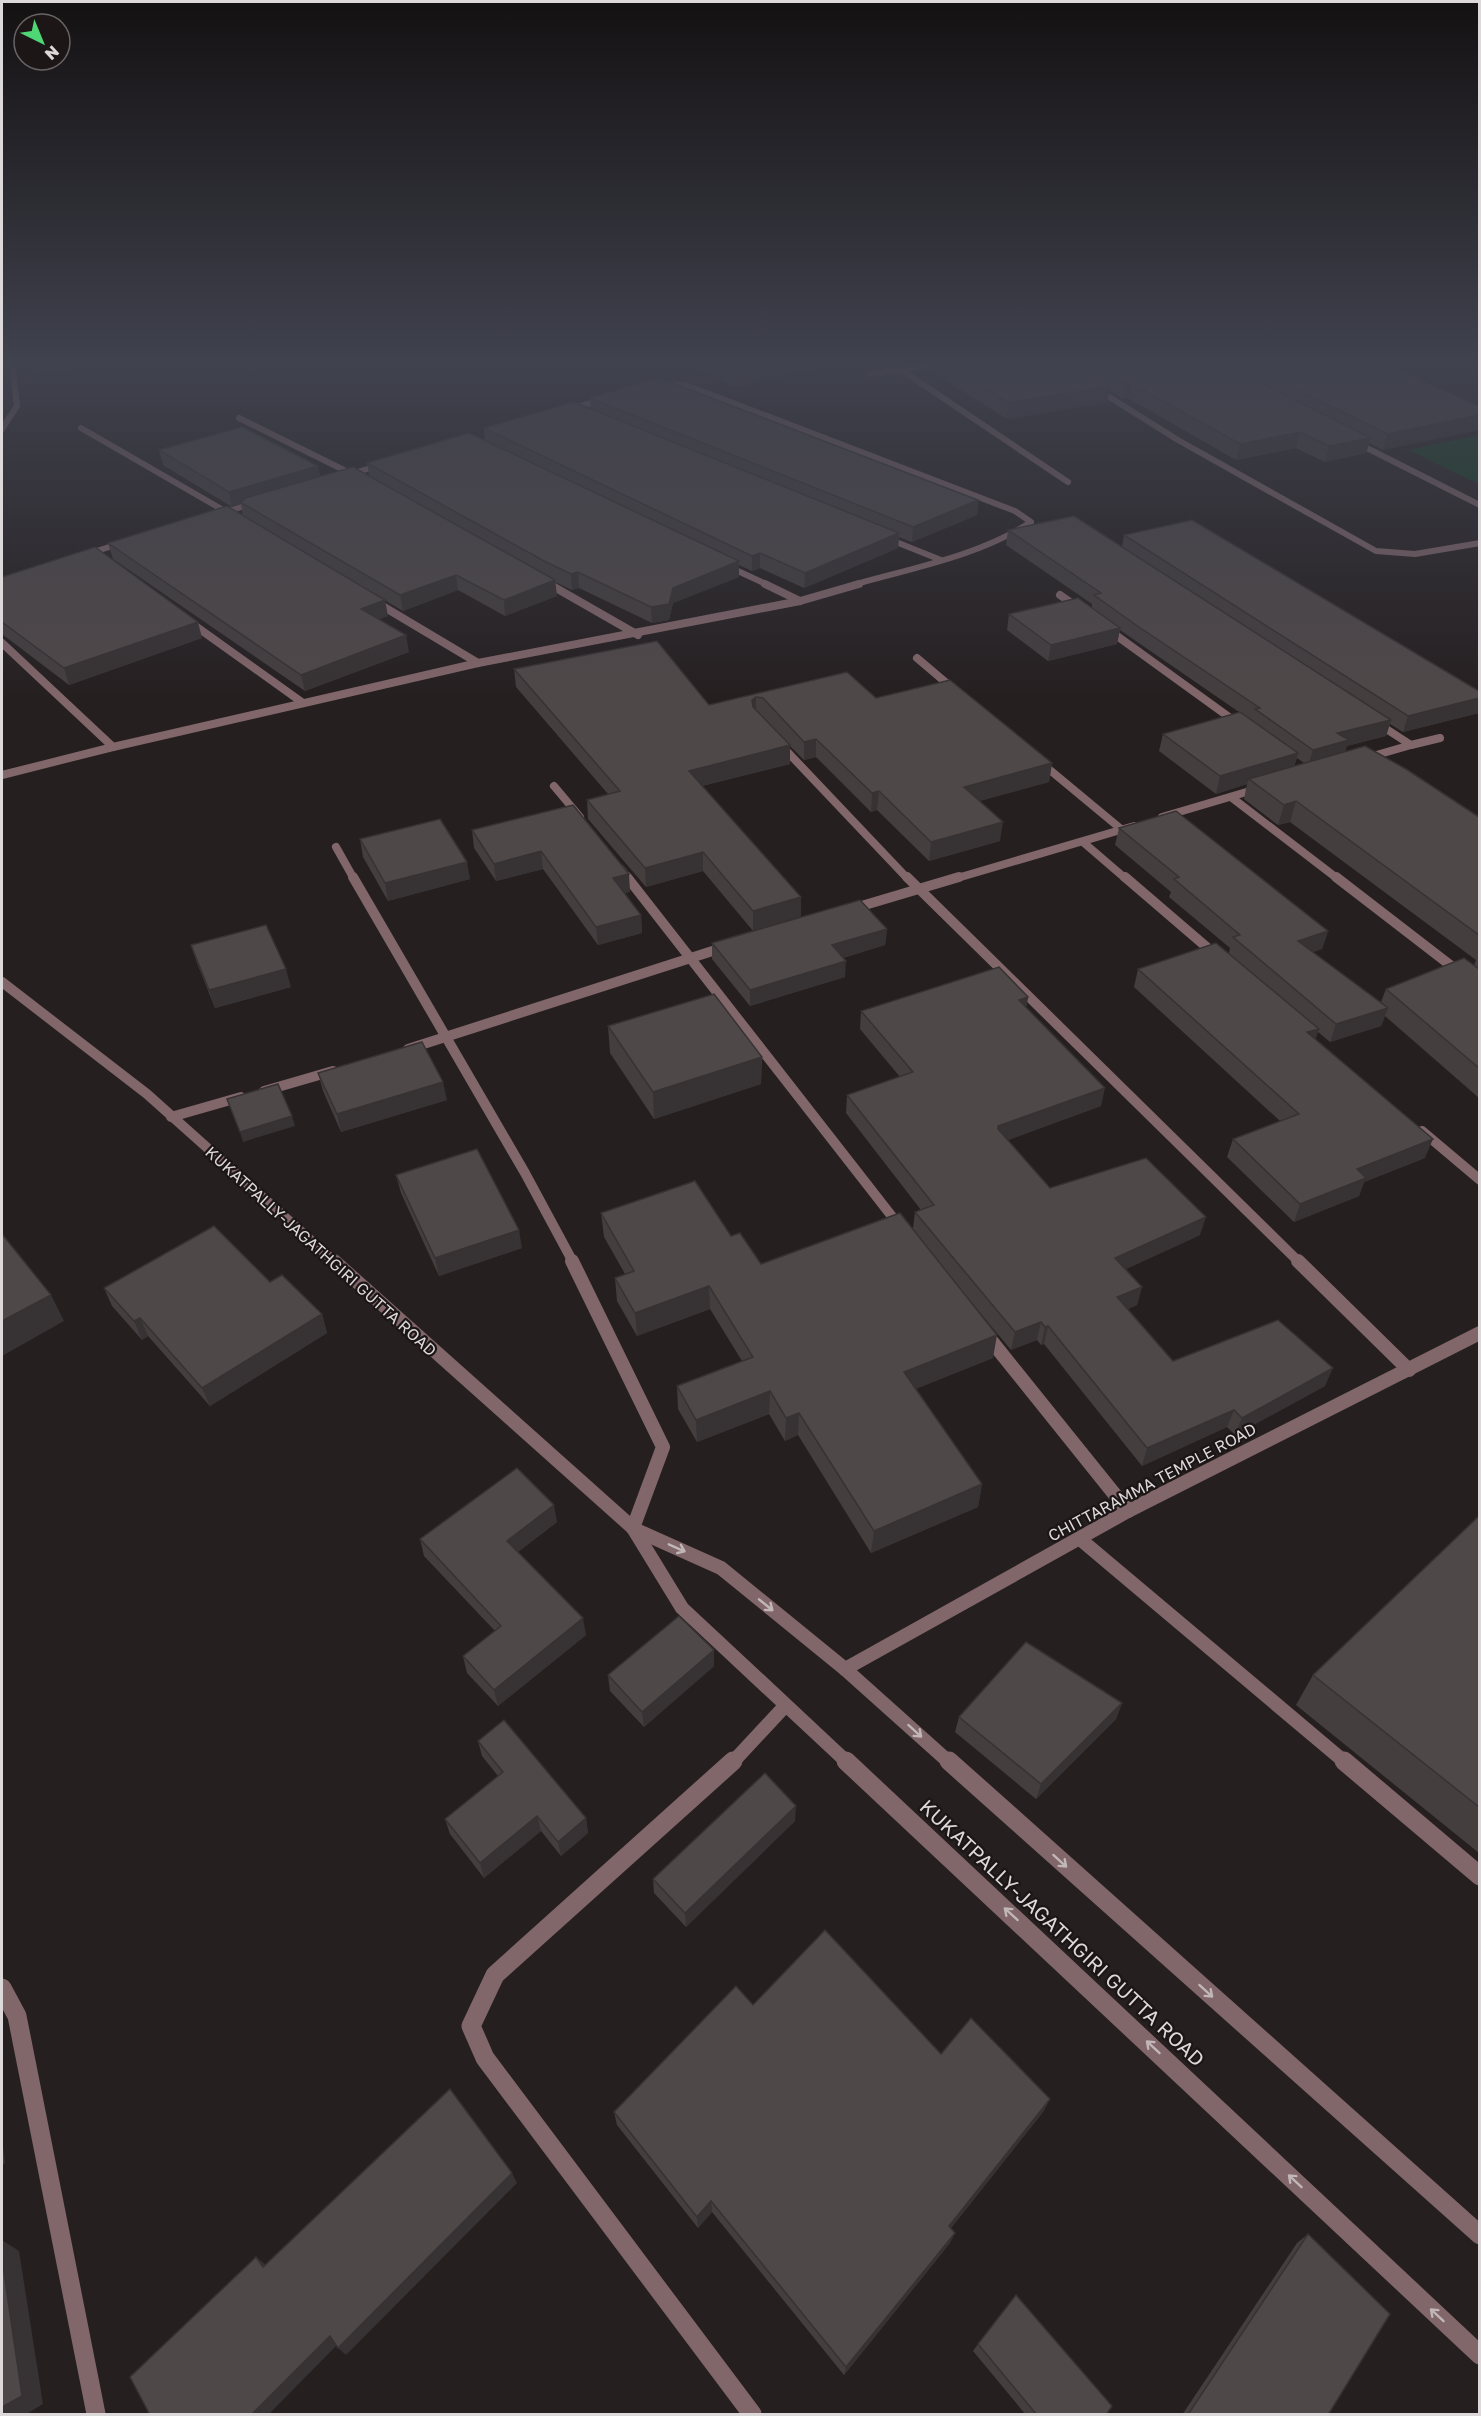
<svg xmlns="http://www.w3.org/2000/svg" width="1481" height="2416" font-family="'Golos Text',sans-serif">
	<style>
		.green { fill: #0f3e1d }
		.lines { fill: none; stroke-linecap: round; stroke-linejoin: round }
		.minor-far4 { stroke: #81666a; stroke-width: 6 }
		.minor-far3 { stroke: #81666a; stroke-width: 8 }
		.minor-far2 { stroke: #81666a; stroke-width: 10 }
		.minor-far1 { stroke: #81666a; stroke-width: 14 }
		.minor { stroke: #81666a; stroke-width: 19 }
		.tertiary-far1 { stroke: #81666a; stroke-width: 14 }
		.tertiary { stroke: #81666a; stroke-width: 19 }
		.wall { fill: #443e3f; fill-rule: evenodd }
		.shaded-wall { fill: #373233 }
		.building { fill: #4f4849; stroke: #373233; stroke-width: 1.5 }
		.oneway { stroke: #c1b6b8 }
		.labels { text-anchor: middle; stroke-width: 4.5; stroke-linejoin: round; paint-order: stroke }
		.street-label { font-size: 16px; fill: #ddd9da; stroke: #1c1617 }
		.near-street-label { font-size: 20px; fill: #ddd9da; stroke: #1c1617 }
	</style>
	<rect width="100%" height="100%" fill="#251f20"/>
	<polygon class="green" points="1479,435 1479,484 1408,450"/>
	<g class="lines">
		<g class="minor-far4">
			<polyline points="900,369 1068,482"/>
			<polyline points="870,374 958,360"/>
			<path d="M663,384L684,385L707,393L1015,511L1031,522C979,556 912,568 853,585"/>
			<polyline points="1095,388 1178,440 1376,551 1415,554 1480,543"/>
			<polyline points="567,410 605,399"/>
			<polyline points="239,418 354,475"/>
			<polyline points="81,428 230,514"/>
			<polyline points="2,429 17,406 12,360"/>
			<polyline points="1355,442 1480,505"/>
			<polyline points="345,476 383,464"/>
			<polyline points="219,514 257,502"/>
			<polyline points="886,538 941,560"/>
			<polyline points="84,555 125,542"/>
			<polyline points="725,565 768,585"/>
			<polyline points="542,580 552,585"/>
		</g>
		<g class="minor-far3">
			<polyline points="549,584 638,635"/>
			<polyline points="765,584 800,601"/>
			<polyline points="1060,595 1080,609"/>
			<polyline points="374,601 478,663"/>
			<polyline points="187,620 303,703"/>
			<polyline points="1106,628 1240,725"/>
			<polyline points="2,643 113,747 478,663 800,601 859,584"/>
			<polyline points="917,658 957,692"/>
			<polyline points="779,743 908,879"/>
			<polyline points="1411,745 1440,738"/>
			<polyline points="1366,758 1411,745 1374,721"/>
			<polyline points="1039,761 1121,829"/>
			<polyline points="2,775 113,747"/>
			<polyline points="554,786 580,817"/>
			<polyline points="1231,797 1338,879"/>
			<polyline points="1162,817 1260,788"/>
			<polyline points="1083,842 1126,879"/>
			<polyline points="336,847 354,879"/>
			<polyline points="620,868 629,879"/>
			<polyline points="954,879 1134,826"/>
		</g>
		<g class="minor-far2">
			<polyline points="353,877 525,1173 573,1262"/>
			<polyline points="627,877 901,1228"/>
			<polyline points="907,877 1299,1262"/>
			<polyline points="1125,877 1217,956"/>
			<polyline points="1336,877 1480,988"/>
			<polyline points="848,910 959,877"/>
			<polyline points="2,982 147,1094 335,1262"/>
			<polyline points="408,1049 728,946"/>
			<polyline points="264,1091 333,1071"/>
			<polyline points="171,1117 241,1097"/>
			<polyline points="1422,1131 1480,1180"/>
		</g>
		<g class="minor-far1">
			<polyline points="334,1261 633,1528 663,1447 572,1261"/>
			<polyline points="1298,1261 1409,1370"/>
			<polyline points="985,1333 1128,1511"/>
			<polyline points="1080,1539 1346,1763"/>
			<polyline points="732,1763 785,1706"/>
		</g>
		<g class="minor">
			<polyline points="733,1761 495,1975 471,2026 485,2058 752,2414"/>
			<polyline points="1344,1761 1480,1876"/>
			<polyline points="2,1988 17,2016 96,2414"/>
		</g>
		<g class="tertiary-far1">
			<polyline points="633,1528 682,1608 848,1763"/>
			<polyline points="634,1529 721,1568 845,1669 950,1763"/>
			<polyline points="845,1669 1128,1511 1480,1333"/>
		</g>
		<g class="tertiary">
			<polyline points="846,1761 1480,2355"/>
			<polyline points="949,1761 1480,2235"/>
		</g>
	</g>
	<g class="wall">
		<polygon points="682,360 928,360 867,370 852,360 734,387"/>
		<polygon points="930,360 1375,360 1479,406 1383,450 1369,443 1366,453 1325,462 1296,448 1236,460 1128,398 1123,399 1109,390 1107,402 1007,419 929,370"/>
		<polygon points="590,398 978,500 977,515 912,542 899,537 898,548 804,588 760,568 752,571 739,565 739,577 673,603 669,620 652,623 579,588 572,590 555,582 557,596 505,616 458,590 403,611 307,554 388,616 379,619 409,652 305,691 113,559 108,543 243,516 241,504 232,507 163,465 159,450 320,476 369,476 367,463 485,441 484,428 591,409"/>
		<path d="M1008,530L1122,547L1124,535L1479,691V713L1403,732L1390,724L1386,736L1347,746L1345,752L1479,817V1098L1385,1016L1381,1026L1330,1042L1318,1032L1315,1039L1425,1158L1364,1182L1359,1196L1294,1222L1227,1157L1233,1139L1280,1121L1134,987L1138,969L1229,953L1230,948L1169,897L1171,892L1115,845L1119,828L1328,931L1322,949L1313,952L1381,1002L1386,989L1474,965L1476,960L1290,822L1278,825L1244,799L1247,784L1216,794L1159,751L1163,734L1252,721L1120,630L1117,644L1048,661L1007,630L1009,614L1092,608V604L1006,545ZM1297,758L1304,763L1294,766Z"/>
		<polygon points="2,577 202,638 69,685 2,634"/>
		<polygon points="514,669 709,705 847,672 876,698 1052,763 1049,782 979,801 1000,841 929,861 877,810 871,812 816,757 804,760 790,746 790,764 702,786 801,897 801,916 753,931 703,871 646,887 588,819 587,800 608,794 516,687"/>
		<polygon points="573,805 630,892 624,893 641,915 642,933 598,945 543,869 496,881 474,848 472,830"/>
		<polygon points="360,839 470,879 388,901 363,857"/>
		<polygon points="887,929 885,945 843,958 845,977 750,1006 712,959 712,943"/>
		<polygon points="191,945 291,987 215,1008 197,963"/>
		<polygon points="1028,997 1026,1008 1101,1106 1008,1140 1050,1188 1200,1235 1126,1269 1142,1287 1137,1305 1128,1309 1173,1361 1325,1386 1235,1435 1227,1427 1142,1466 1044,1344 1041,1345 1037,1340 1011,1350 967,1297 993,1358 915,1389 982,1484 978,1507 871,1553 798,1435 785,1441 769,1414 697,1442 678,1409 677,1386 742,1361 710,1309 637,1336 617,1301 615,1278 625,1274 604,1237 601,1213 731,1236 761,1264 913,1228 915,1212 921,1210 846,1113 847,1095 900,1077 860,1029 861,1011"/>
		<polygon points="608,1026 762,1057 761,1084 654,1119 610,1053"/>
		<polygon points="318,1073 447,1100 341,1132 323,1091"/>
		<polygon points="396,1175 522,1248 439,1276 401,1193"/>
		<polygon points="270,1282 322,1314 327,1333 210,1406 148,1336 142,1340 112,1306 104,1288"/>
		<polygon points="1479,1516 1479,1853 1296,1705 1313,1675"/>
		<polygon points="557,1522 518,1552 586,1635 498,1706 467,1673 463,1656 495,1631 424,1556 420,1539"/>
		<polygon points="714,1666 644,1727 610,1691 608,1675"/>
		<polygon points="1122,1703 1116,1719 1036,1799 955,1732 959,1717"/>
		<polygon points="478,1741 586,1818 588,1833 561,1856 541,1831 484,1878 450,1834 445,1819 498,1776 482,1756"/>
		<polygon points="795,1821 686,1927 654,1893 653,1879"/>
		<polygon points="753,2005 941,2054 1050,2099 1043,2112 951,2228 950,2243 844,2375 712,2212 698,2228 617,2125 614,2112"/>
		<polygon points="1308,2234 1328,2415 1182,2415 1297,2243"/>
		<polygon points="978,2344 1106,2415 1026,2415 973,2351"/>
	</g>
	<g class="shaded-wall">
		<polygon points="82,360 127,360 127,361 27,376 25,368"/>
		<polygon points="787,360 852,360 734,387 734,372"/>
		<polygon points="868,360 928,360 867,370"/>
		<polygon points="1131,383 1128,398 1123,399 1125,384"/>
		<polygon points="1110,386 1107,402 1007,419 1009,403"/>
		<polygon points="1479,415 1479,430 1383,450 1387,434"/>
		<polygon points="1300,432 1296,448 1236,460 1240,444"/>
		<polygon points="1371,438 1366,453 1325,462 1329,446"/>
		<polygon points="318,466 321,480 244,500 242,499 243,503 240,502 241,504 232,507 229,492"/>
		<polygon points="978,500 977,515 912,542 913,527"/>
		<polygon points="899,533 898,548 804,588 805,573"/>
		<polygon points="760,553 760,568 752,571 752,556"/>
		<polygon points="739,561 739,577 673,603 669,620 652,623 651,607 673,588"/>
		<polygon points="578,572 579,588 572,590 571,574"/>
		<polygon points="456,575 458,590 403,611 400,595"/>
		<polygon points="555,580 557,596 505,616 504,600"/>
		<polygon points="385,600 388,616 364,625 361,609"/>
		<polygon points="198,622 202,638 69,685 64,668"/>
		<polygon points="1120,628 1117,644 1048,661 1051,645"/>
		<polygon points="406,635 409,652 305,691 301,675"/>
		<polygon points="756,697 756,715 752,719 752,700"/>
		<polygon points="1479,698 1479,713 1403,732 1408,716"/>
		<polygon points="1391,720 1386,736 1347,746 1344,757 1308,766 1313,750 1337,733"/>
		<polygon points="816,739 816,757 804,760 804,742"/>
		<polygon points="790,745 790,764 689,789 689,771"/>
		<polygon points="1298,753 1293,771 1249,779 1247,784 1216,794 1220,776"/>
		<polygon points="1052,763 1049,782 962,806 964,787"/>
		<polygon points="879,791 877,810 871,812 872,793"/>
		<polygon points="1296,801 1290,822 1278,825 1284,805"/>
		<polygon points="1003,822 1000,841 929,861 931,842"/>
		<polygon points="541,851 543,869 496,881 494,864"/>
		<polygon points="703,852 703,871 646,887 645,868"/>
		<polygon points="467,862 470,879 388,901 385,883"/>
		<polygon points="629,874 630,892 614,896 613,878"/>
		<polygon points="801,897 801,916 753,931 753,911"/>
		<polygon points="641,915 642,933 598,945 596,927"/>
		<polygon points="887,929 885,945 831,961 832,945"/>
		<polygon points="1328,931 1322,949 1292,959 1298,941"/>
		<polygon points="846,961 845,977 750,1006 750,990"/>
		<polygon points="286,969 291,987 215,1008 209,990"/>
		<polygon points="1028,997 1025,1015 1019,1000"/>
		<polygon points="1388,1008 1381,1026 1330,1042 1336,1024"/>
		<polygon points="1319,1029 1313,1047 1307,1032"/>
		<polygon points="762,1057 761,1084 654,1119 653,1092"/>
		<polygon points="443,1082 447,1100 341,1132 337,1114"/>
		<polygon points="1105,1088 1101,1106 995,1145 998,1126"/>
		<polygon points="292,1116 295,1126 243,1142 240,1132"/>
		<polygon points="1433,1139 1425,1158 1364,1182 1359,1196 1294,1222 1300,1204 1357,1169"/>
		<polygon points="1206,1217 1200,1235 1111,1276 1115,1258"/>
		<polygon points="519,1230 522,1248 439,1276 435,1258"/>
		<polygon points="709,1286 710,1309 637,1336 635,1313"/>
		<polygon points="1142,1287 1137,1305 1112,1315 1117,1297"/>
		<polygon points="51,1295 64,1321 2,1356 2,1321"/>
		<polygon points="322,1314 327,1333 210,1406 202,1388"/>
		<polygon points="140,1318 148,1336 142,1340 134,1321"/>
		<polygon points="1041,1322 1037,1340 1011,1350 1015,1332"/>
		<polygon points="1048,1326 1044,1344 1041,1345 1045,1327"/>
		<polygon points="997,1335 993,1358 901,1395 904,1372"/>
		<polygon points="1333,1368 1325,1386 1235,1435 1242,1418"/>
		<polygon points="770,1391 769,1414 697,1442 696,1420"/>
		<polygon points="1234,1410 1227,1427 1142,1466 1147,1448"/>
		<polygon points="799,1413 798,1435 785,1441 786,1418"/>
		<polygon points="982,1484 978,1507 871,1553 874,1531"/>
		<polygon points="554,1505 557,1522 510,1558 507,1541"/>
		<polygon points="583,1618 586,1635 498,1706 494,1690"/>
		<polygon points="714,1650 714,1666 644,1727 642,1712"/>
		<polygon points="1122,1703 1116,1719 1036,1799 1041,1784"/>
		<polygon points="796,1806 795,1821 686,1927 685,1913"/>
		<polygon points="537,1816 541,1831 484,1878 480,1863"/>
		<polygon points="586,1818 588,1833 561,1856 558,1842"/>
		<polygon points="1050,2099 1043,2112 944,2237 949,2226"/>
		<polygon points="2,2138 5,2163 2,2165"/>
		<polygon points="512,2173 517,2183 346,2355 338,2348"/>
		<polygon points="711,2201 712,2212 698,2228 697,2217"/>
		<polygon points="955,2233 950,2243 844,2375 846,2367"/>
		<polygon points="2,2240 19,2251 43,2404 25,2415 2,2415"/>
		<polygon points="256,2257 266,2265 263,2267"/>
		<polygon points="330,2336 339,2343 268,2415 251,2415"/>
	</g>
	<g class="building">
		<polygon points="21,360 82,360 25,368"/>
		<polygon points="710,360 787,360 734,372"/>
		<polygon points="939,360 1067,360 1110,386 1009,403"/>
		<polygon points="1086,360 1214,360 1371,438 1329,446 1300,432 1240,444 1131,383 1125,384"/>
		<polygon points="1237,360 1375,360 1479,406 1479,415 1387,434"/>
		<polygon points="659,378 978,500 913,527 590,398"/>
		<polygon points="574,402 899,533 805,573 760,553 752,556 484,428"/>
		<polygon points="242,427 318,466 229,492 159,450"/>
		<polygon points="469,433 739,561 673,588 669,604 651,607 578,572 571,574 546,562 367,463"/>
		<polygon points="353,467 555,580 504,600 456,575 400,595 240,502 244,500 242,499"/>
		<polygon points="227,506 385,600 361,609 406,635 301,675 108,543"/>
		<polygon points="1074,516 1391,720 1337,733 1349,740 1313,750 1255,709 1260,708 1136,625 1094,595 1101,593 1008,530"/>
		<polygon points="1192,520 1479,691 1479,698 1408,716 1124,535"/>
		<polygon points="95,547 198,622 64,668 2,622 2,577"/>
		<polygon points="1078,598 1120,628 1051,645 1009,614"/>
		<polygon points="657,641 709,705 847,672 876,698 950,680 1052,763 964,787 1003,822 931,842 879,791 872,793 816,739 804,742 763,698 756,697 752,700 753,707 790,745 689,771 801,897 753,911 703,852 645,868 587,800 620,791 514,669"/>
		<polygon points="1240,712 1298,753 1220,776 1163,734"/>
		<polygon points="1365,746 1406,769 1479,817 1479,935 1296,801 1284,805 1249,779"/>
		<polygon points="573,805 629,874 613,878 641,915 596,927 541,851 494,864 472,830"/>
		<polygon points="1176,811 1328,931 1298,941 1388,1008 1336,1024 1233,937 1240,935 1174,879 1179,877 1119,828"/>
		<polygon points="440,819 467,862 385,883 360,839"/>
		<polygon points="860,900 887,929 832,945 846,961 750,990 712,943"/>
		<polygon points="266,925 286,969 209,990 191,945"/>
		<polygon points="1216,943 1319,1029 1307,1032 1433,1139 1357,1169 1366,1178 1300,1204 1233,1139 1299,1114 1138,969"/>
		<polygon points="1464,958 1479,969 1479,1068 1386,989"/>
		<polygon points="999,967 1028,997 1019,1000 1105,1088 998,1126 998,1129 1050,1188 1146,1158 1206,1217 1115,1258 1142,1287 1117,1297 1173,1361 1278,1320 1333,1368 1242,1418 1234,1410 1147,1448 1048,1326 1045,1327 1041,1322 1015,1332 915,1212 934,1205 847,1095 913,1072 861,1011"/>
		<polygon points="714,994 762,1057 653,1092 608,1026"/>
		<polygon points="422,1042 443,1082 337,1114 318,1073"/>
		<polygon points="278,1084 292,1116 240,1132 227,1099"/>
		<polygon points="477,1149 519,1230 435,1258 396,1175"/>
		<polygon points="695,1181 731,1236 740,1233 761,1264 900,1213 997,1335 904,1372 982,1484 874,1531 799,1413 786,1418 770,1391 696,1420 677,1386 753,1357 709,1286 635,1313 615,1278 634,1271 601,1213"/>
		<polygon points="214,1226 270,1282 282,1275 322,1314 202,1388 140,1318 134,1321 104,1288"/>
		<polygon points="2,1234 51,1295 2,1321"/>
		<polygon points="517,1468 554,1505 507,1541 583,1618 494,1690 463,1656 501,1626 420,1539"/>
		<polygon points="1479,1516 1479,1807 1313,1675"/>
		<polygon points="679,1616 714,1650 642,1712 608,1675"/>
		<polygon points="1026,1642 1122,1703 1041,1784 959,1717"/>
		<polygon points="504,1720 586,1818 558,1842 537,1816 480,1863 445,1819 503,1772 478,1741"/>
		<polygon points="765,1773 796,1806 685,1913 653,1879"/>
		<polygon points="825,1930 941,2054 971,2018 1050,2099 949,2226 955,2233 846,2367 711,2201 697,2217 614,2112 736,1986 753,2005"/>
		<polygon points="450,2089 512,2173 338,2348 330,2336 251,2415 150,2415 130,2377 256,2257 263,2267"/>
		<polygon points="1308,2234 1390,2314 1328,2415 1190,2415 1189,2413"/>
		<polygon points="2,2259 22,2396 2,2407"/>
		<polygon points="1016,2295 1112,2406 1106,2415 1037,2415 978,2344"/>
	</g>
	<defs><path id="oneway-shaft" d="M-6 0H5M1.5-3L5.5 0L1.5 3" fill="none" stroke-width="1.6" stroke-linecap="round" stroke-linejoin="round" transform="scale(1.5)"/></defs>
	<g class="oneway">
		<use href="#oneway-shaft" transform="translate(677 1548) rotate(24)"/>
		<use href="#oneway-shaft" transform="translate(766 1605) rotate(39)"/>
		<use href="#oneway-shaft" transform="translate(915 1731) rotate(42)"/>
		<use href="#oneway-shaft" transform="translate(1060 1861) rotate(42)"/>
		<use href="#oneway-shaft" transform="translate(1011 1914) rotate(-138)"/>
		<use href="#oneway-shaft" transform="translate(1206 1991) rotate(42)"/>
		<use href="#oneway-shaft" transform="translate(1153 2047) rotate(-137)"/>
		<use href="#oneway-shaft" transform="translate(1295 2181) rotate(-137)"/>
		<use href="#oneway-shaft" transform="translate(1437 2315) rotate(-137)"/>
	</g>
	<linearGradient id="sky" x2="0" y2="1"><stop stop-color="#141112"/><stop offset="0.52" stop-color="#40424e"/><stop offset="1" stop-color="#40424e" stop-opacity="0"/></linearGradient>
	<rect width="1481" height="698" fill="url(#sky)"/>
	<g class="labels">
		<g class="street-label">
			<text transform="translate(321 1251) rotate(42)" y="6">KUKATPALLY-JAGATHGIRI GUTTA ROAD</text>
			<text transform="translate(1152 1482) rotate(-28)" y="6">CHITTARAMMA TEMPLE ROAD</text>
		</g>
		<g class="near-street-label">
			<text transform="translate(1062 1933) rotate(43)" y="7">KUKATPALLY-JAGATHGIRI GUTTA ROAD</text>
		</g>
	</g>
	<rect width="1481" height="2416" fill="none" stroke="#ddd9da" stroke-width="6"/>
	<g transform="translate(42 42) rotate(137)"><circle r="28" fill="#1c1617" stroke="#696465" stroke-width="1.5"/>
	<path d="M0-4.5L10 22L0 15L-10 22Z" fill="#4fd675"/>
	<text y="-9" font-size="16" font-weight="bold" text-anchor="middle" fill="#ddd9da">N</text>
	</g>
</svg>
